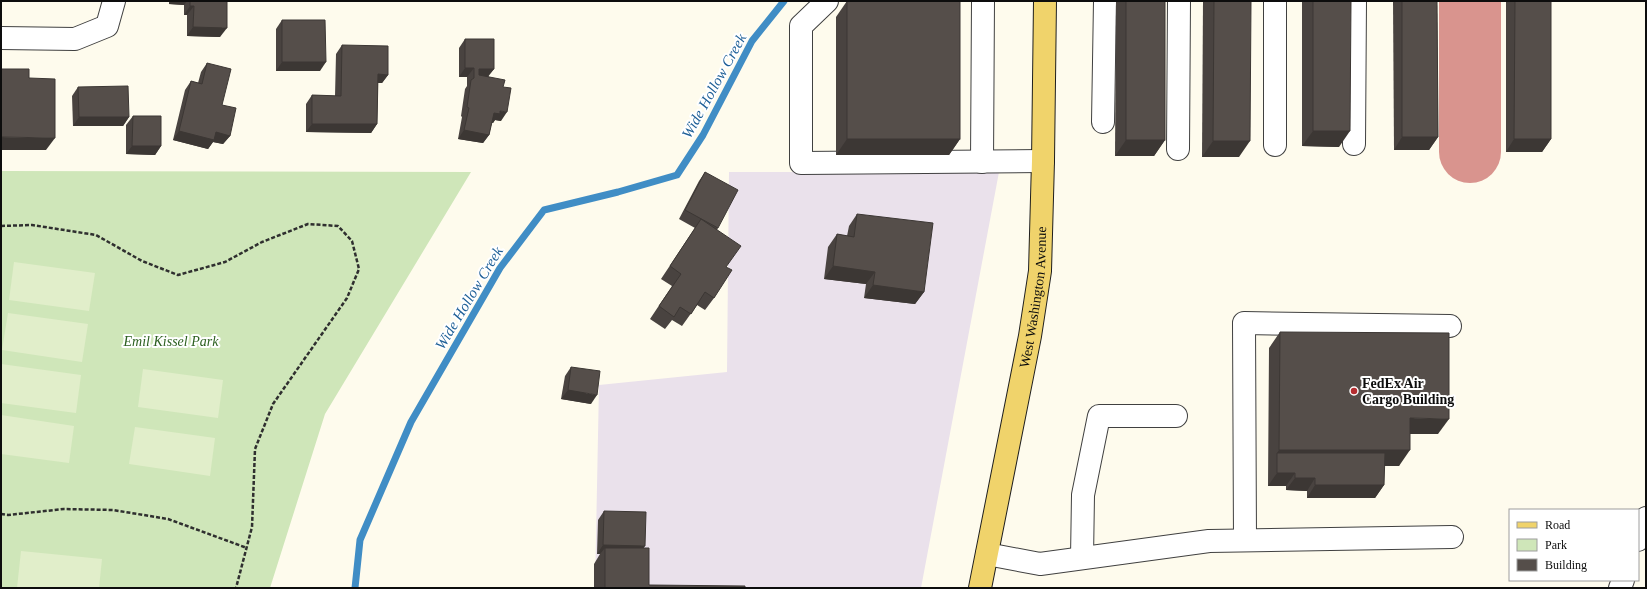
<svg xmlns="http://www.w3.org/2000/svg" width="1647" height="589" font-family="'Times New Roman',serif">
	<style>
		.industrial { fill: #eae1eb }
		.green { fill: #cfe6b9 }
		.pitch { fill: #e1eeca }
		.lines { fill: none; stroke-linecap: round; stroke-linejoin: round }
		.stream { stroke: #408dc5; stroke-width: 7 }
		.taxiway { stroke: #d9948e; stroke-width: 62 }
		.minor-casing { stroke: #404040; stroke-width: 24 }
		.major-casing { stroke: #1e1e1e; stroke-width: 24 }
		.path { stroke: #2f2f2f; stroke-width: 2.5; stroke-dasharray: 4 2; stroke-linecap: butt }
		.minor { stroke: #fff; stroke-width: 22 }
		.major { stroke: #f0d36b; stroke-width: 22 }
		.wall { fill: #494340 }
		.shaded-wall { fill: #3c3734 }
		.building { fill: #554e4a; stroke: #3c3734 }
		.poi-dot { fill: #b42d30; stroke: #fff; stroke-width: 1.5 }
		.labels { text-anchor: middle; stroke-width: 4; stroke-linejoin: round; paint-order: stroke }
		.street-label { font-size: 14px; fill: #0d0d0d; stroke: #fff }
		.park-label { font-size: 14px; font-style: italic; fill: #2d6021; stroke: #fff }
		.poi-label { font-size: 14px; font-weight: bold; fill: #0d0d0d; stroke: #fff; text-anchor: start }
		.water-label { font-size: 15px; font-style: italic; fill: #1e5f97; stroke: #fff }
	</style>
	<rect width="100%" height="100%" fill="#fefbed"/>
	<polygon class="industrial" points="729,172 999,172 921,588 595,588 599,385 727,372"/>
	<polygon class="green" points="1,171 471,172 325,414 270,588 1,588"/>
	<g class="pitch">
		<polygon points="14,262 95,273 89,311 9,300"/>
		<polygon points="8,313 88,324 82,362 2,350"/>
		<polygon points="1,364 81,375 76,413 1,403"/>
		<polygon points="143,369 223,380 218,418 138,407"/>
		<polygon points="1,415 74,426 69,463 1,454"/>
		<polygon points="135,427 215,438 210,476 129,464"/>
		<polygon points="21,551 102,559 99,588 17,588"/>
	</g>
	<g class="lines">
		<polyline class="stream" points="355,588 360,540 411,422 500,268 544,210 618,192 677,175 703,135 752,41 784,1"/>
		<polyline class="taxiway" points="1470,152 1470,1"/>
		<g class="minor-casing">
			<g id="minor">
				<polyline points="827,1 801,26 801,163 1043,161"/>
				<polyline points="1,38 75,39 107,26 114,1"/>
				<polyline points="1103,122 1105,1"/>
				<polyline points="1354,144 1355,1"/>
				<polyline points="1275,145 1275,1"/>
				<polyline points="1178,149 1179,1"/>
				<polyline points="982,162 983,1"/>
				<polyline points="1245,540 1244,323 1450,326"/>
				<polyline points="1638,540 1646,518"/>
				<polyline points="987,554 1040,564 1209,541 1452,537"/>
				<polyline points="1082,558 1083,495 1099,416 1176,416"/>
				<polyline points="1620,588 1623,580"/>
			</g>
		</g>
		<g class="major-casing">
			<g id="major">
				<path id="s1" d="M980,588L1030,336L1040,271L1043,161L1045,1"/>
			</g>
		</g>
		<g class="path">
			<polyline points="1,226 32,225 96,235 142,261 178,275 225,262 262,242 308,224 338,226 352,241 359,269 347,298 273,404 255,449 252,527 236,588"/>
			<polyline points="1,514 8,515 64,509 113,510 168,519 247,548"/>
		</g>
		<use href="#minor" class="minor"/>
		<use href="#major" class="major"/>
	</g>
	<g class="wall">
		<polygon points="169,1 227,1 220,37 187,36 187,15 184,15 184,5 169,4"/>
		<polygon points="847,1 960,139 949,155 836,155 836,17"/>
		<polygon points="1116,1 1165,1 1165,140 1154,156 1115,156"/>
		<polygon points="1203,1 1251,1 1239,157 1202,157"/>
		<polygon points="1302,1 1351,1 1339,147 1302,146"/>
		<polygon points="1393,1 1437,1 1438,137 1429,150 1394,150"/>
		<polygon points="1506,1 1551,1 1551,139 1542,152 1506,152"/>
		<polygon points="282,20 320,71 276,71 276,29"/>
		<polygon points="465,39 494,69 488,76 503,87 501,121 495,120 493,123 492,122 489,135 483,143 458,139 462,117 461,116 465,89 467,86 467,77 459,77 459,48"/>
		<polygon points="342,45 388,75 382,83 378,83 377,124 371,133 306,132 306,104 312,95 335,96 336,54"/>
		<polygon points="207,63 222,105 230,136 223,144 213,142 208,149 173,140 185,90 191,81 198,83 201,72"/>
		<polygon points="78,87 129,117 123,126 73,126 72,96"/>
		<polygon points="133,116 161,146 155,155 126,154 126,125"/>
		<polygon points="705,172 718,228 717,230 726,267 714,298 705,310 697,305 682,326 672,320 665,329 650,319 672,286 661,279 695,228 679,219 699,181"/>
		<polygon points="857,214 924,292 915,304 864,298 866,284 824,279 828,247 837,234 847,236 849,226"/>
		<polygon points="1280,332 1438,434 1410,434 1399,466 1384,466 1384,485 1375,498 1307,498 1307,491 1286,490 1286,486 1268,486 1269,348"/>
		<polygon points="571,367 591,404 561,399 565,376"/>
		<polygon points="604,511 644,548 649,585 745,588 594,588 594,564 600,554 597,554 598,520"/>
	</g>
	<g class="shaded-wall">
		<polygon points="171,1 187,1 184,5 169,4"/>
		<polygon points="190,6 194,6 187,15 184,15"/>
		<polygon points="193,27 227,28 220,37 187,36"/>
		<polygon points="282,62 326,62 320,71 276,71"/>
		<polygon points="465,68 474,68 467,77 459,77"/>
		<polygon points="479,69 494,69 487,78 474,78"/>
		<polygon points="378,74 388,75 382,83 372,83"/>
		<polygon points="500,111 507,112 501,121 495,120 493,123 487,122 494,113"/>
		<polygon points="79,117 129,117 123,126 73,126"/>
		<polygon points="312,124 377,124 371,133 306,132"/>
		<polygon points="464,130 489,135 483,143 458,139"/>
		<polygon points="179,131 216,132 230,136 223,144 213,142 208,149 173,140"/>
		<polygon points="1313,131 1350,131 1339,147 1302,146"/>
		<polygon points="1,137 55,138 46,150 1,150"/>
		<polygon points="1402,137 1438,137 1429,150 1394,150"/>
		<polygon points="847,139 960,139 949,155 836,155"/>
		<polygon points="1514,139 1551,139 1542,152 1506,152"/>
		<polygon points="1126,140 1165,140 1154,156 1115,156"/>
		<polygon points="1213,141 1250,141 1239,157 1202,157"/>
		<polygon points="132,146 161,146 155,155 126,154"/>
		<polygon points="833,266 875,272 866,284 824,279"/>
		<polygon points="873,285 924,292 915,304 864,298"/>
		<polygon points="568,390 597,395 591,404 561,399"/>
		<polygon points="1410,418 1449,419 1438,434 1399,434"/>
		<polygon points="1279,450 1410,450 1399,466 1277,465 1277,453"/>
		<polygon points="1277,473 1295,473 1286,486 1268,486"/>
		<polygon points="1295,478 1315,478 1307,491 1286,490"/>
		<polygon points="1315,485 1384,485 1375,498 1307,498"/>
		<polygon points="603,545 645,546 639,555 605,548 600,554 597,554"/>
	</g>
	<g class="building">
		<polygon points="190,1 227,1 227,28 193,27 194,6 190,6"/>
		<rect x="847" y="1" width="113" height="138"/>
		<rect x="1126" y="1" width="39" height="139"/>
		<polygon points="1214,1 1251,1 1250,141 1213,141"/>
		<polygon points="1313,1 1351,1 1350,131 1313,131"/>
		<polygon points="1402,1 1437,1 1438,137 1402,137"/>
		<polygon points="1515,1 1551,1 1551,139 1514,139"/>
		<polygon points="282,20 325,20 326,62 282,62"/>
		<polygon points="465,39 494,39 494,69 479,69 479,75 505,80 503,87 511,88 507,112 500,111 500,114 494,113 489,135 464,130 469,108 467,107 471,80 474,78 474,68 465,68"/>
		<polygon points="342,45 388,46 388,75 378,74 377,124 312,124 312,95 341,96"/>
		<polygon points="207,63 231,69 222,105 236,108 230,136 216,132 214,140 179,131 191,81 202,84"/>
		<polygon points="1,69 29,69 29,78 55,79 55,138 1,137"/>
		<polygon points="128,86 129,117 79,117 78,87"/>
		<polygon points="133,116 161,116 161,146 132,146"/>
		<polygon points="705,172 738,190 718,228 685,210"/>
		<polygon points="857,214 933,223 924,292 873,285 875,272 833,266 837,234 854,237"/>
		<polygon points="701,219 741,246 726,267 732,270 714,298 705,292 691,314 680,307 674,317 659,306 681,274 670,266"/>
		<polygon points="1280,332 1449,333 1449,419 1410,418 1410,450 1279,450"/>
		<polygon points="571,367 600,371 597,395 568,390"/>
		<polygon points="1277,453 1385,453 1384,485 1315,485 1315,478 1295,478 1295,473 1277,473"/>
		<polygon points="604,511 646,512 645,546 603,545"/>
		<polygon points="605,548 649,548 649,585 745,586 745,588 605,588"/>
	</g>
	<circle class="poi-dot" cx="1354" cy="391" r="4"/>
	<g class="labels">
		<g class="street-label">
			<text dy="5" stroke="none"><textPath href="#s1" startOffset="296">West Washington Avenue</textPath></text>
		</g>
		<g class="park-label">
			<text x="171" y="346">Emil Kissel Park</text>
		</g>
		<g class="poi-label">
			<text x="1362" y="388">FedEx Air<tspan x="1362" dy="16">Cargo Building</tspan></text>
		</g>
		<g class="water-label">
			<text transform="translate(714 86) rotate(-61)" y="5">Wide Hollow Creek</text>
			<text transform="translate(469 298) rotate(-59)" y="5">Wide Hollow Creek</text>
		</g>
	</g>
	<rect width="1647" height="589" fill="none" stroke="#0d0d0d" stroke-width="4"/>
	<rect x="1509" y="509" width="130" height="72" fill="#ffffff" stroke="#9e9e9e"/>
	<rect x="1517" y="522" width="20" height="6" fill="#f0d36b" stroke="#9e9e9e"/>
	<text x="1545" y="529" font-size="12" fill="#0d0d0d">Road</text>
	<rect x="1517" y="539" width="20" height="12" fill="#cfe6b9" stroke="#9e9e9e"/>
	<text x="1545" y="549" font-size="12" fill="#0d0d0d">Park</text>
	<rect x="1517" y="559" width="20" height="12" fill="#554e4a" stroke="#9e9e9e"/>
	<text x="1545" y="569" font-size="12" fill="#0d0d0d">Building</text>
</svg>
